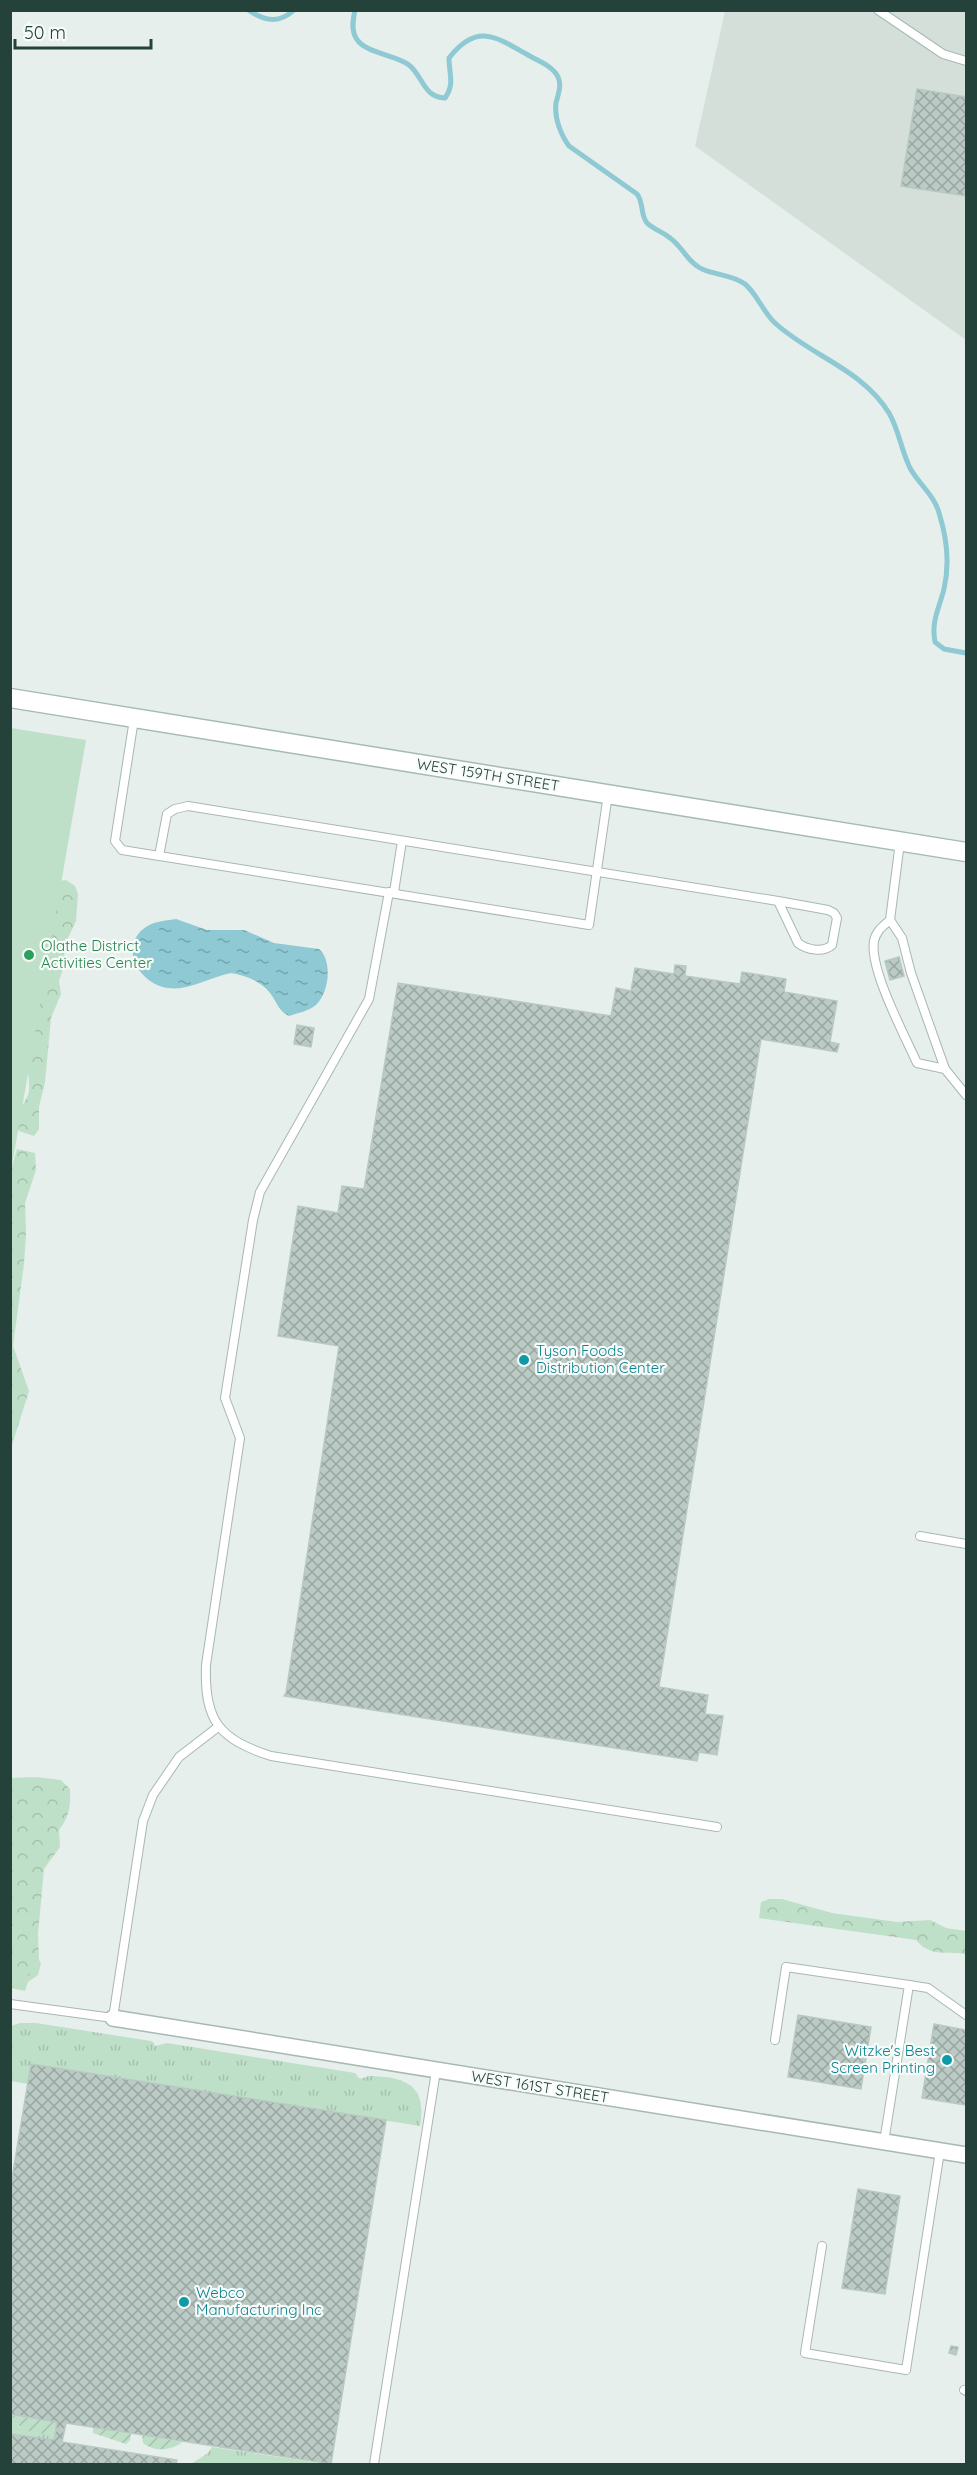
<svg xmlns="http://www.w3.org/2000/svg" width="977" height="2475" font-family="Quicksand,sans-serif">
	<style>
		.built { fill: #d4dfda }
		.grass { fill: url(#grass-tufts) }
		.forest { fill: url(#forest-crowns) }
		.garden { fill: url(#garden-furrows) }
		.pitch { fill: #bfe0c8 }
		.water { fill: url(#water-ripples) }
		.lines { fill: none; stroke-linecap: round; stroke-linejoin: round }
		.stream { stroke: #8ec9d4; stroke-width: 5 }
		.building { fill: url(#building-cross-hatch); stroke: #b8c9c2; stroke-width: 1.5 }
		.lane-casing { stroke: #a8b8b2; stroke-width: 10 }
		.street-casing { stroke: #a8b8b2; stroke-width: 18 }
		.secondary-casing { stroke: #a4bbb3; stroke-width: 21 }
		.lane { stroke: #fff; stroke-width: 8 }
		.street { stroke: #fff; stroke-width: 15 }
		.secondary { stroke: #fff; stroke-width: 18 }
		.leisure-dot { fill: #2e9e5b; stroke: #f7fbf9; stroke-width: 2 }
		.culture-dot { fill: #0f9aa8; stroke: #f7fbf9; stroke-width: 2 }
		.labels { text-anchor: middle; stroke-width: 4.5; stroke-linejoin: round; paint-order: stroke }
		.street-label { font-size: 15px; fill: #24423a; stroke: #f7fbf9 }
		.leisure-label { font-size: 15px; fill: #27864d; stroke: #f7fbf9; text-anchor: start }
		.culture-label { font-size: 15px; fill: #0d838f; stroke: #f7fbf9; text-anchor: start }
	</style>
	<defs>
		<pattern id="grass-tufts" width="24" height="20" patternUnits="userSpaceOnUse" patternTransform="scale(1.5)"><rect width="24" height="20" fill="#bfe0c8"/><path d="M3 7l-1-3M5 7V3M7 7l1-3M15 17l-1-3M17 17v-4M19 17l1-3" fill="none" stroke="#a4c1ad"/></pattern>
		<pattern id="forest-crowns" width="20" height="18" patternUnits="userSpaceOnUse" patternTransform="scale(1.5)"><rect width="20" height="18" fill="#bfe0c8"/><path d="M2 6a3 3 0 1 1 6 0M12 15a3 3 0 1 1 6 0" fill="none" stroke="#a4c1ad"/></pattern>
		<pattern id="garden-furrows" width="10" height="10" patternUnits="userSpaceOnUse" patternTransform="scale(1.5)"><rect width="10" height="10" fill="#bfe0c8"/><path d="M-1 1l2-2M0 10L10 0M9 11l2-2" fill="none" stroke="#a4c1ad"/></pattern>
		<pattern id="water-ripples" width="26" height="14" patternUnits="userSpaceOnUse" patternTransform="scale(1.5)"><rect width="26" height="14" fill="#8ec9d4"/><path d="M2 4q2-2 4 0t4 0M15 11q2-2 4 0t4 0" fill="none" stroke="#74a5ad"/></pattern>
		<pattern id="building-cross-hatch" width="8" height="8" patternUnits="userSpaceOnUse" patternTransform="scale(1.5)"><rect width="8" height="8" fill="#bbcac4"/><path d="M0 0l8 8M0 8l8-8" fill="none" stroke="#98a6a0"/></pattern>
	</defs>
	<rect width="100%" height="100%" fill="#e6efeb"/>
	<polygon class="built" points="725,11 966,11 966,340 695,146"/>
	<g class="grass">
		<path d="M39,1960L41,1963L38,1975L28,1982L25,1991L11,1988L10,1979C26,1978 32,1973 39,1960Z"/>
		<path d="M20,2023H36L151,2041L154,2043L155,2046L167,2043L355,2073L359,2078C366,2079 364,2076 371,2076C408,2077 427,2087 420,2126L31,2064L28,2084L11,2081L10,2026Z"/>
		<polygon points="11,2414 19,2427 55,2435 54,2440 12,2434 11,2444"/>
		<polygon points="212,2447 325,2464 191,2464 208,2453"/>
	</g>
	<g class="forest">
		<path d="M66,880L75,886L78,894L76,921L63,949L66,960L59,981L61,994L51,1018L45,1082L39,1107V1129L34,1136L19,1131C10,1112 26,1107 29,1091C30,1082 27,1070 27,1061L59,881Z"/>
		<polygon points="17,1149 35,1153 36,1170 25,1203 26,1234 24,1264 13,1346 29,1391 12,1445 11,1469 10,1173"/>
		<path d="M37,1777L61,1780L70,1789C71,1806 69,1817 59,1830L60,1847L44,1869L38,1934L39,1960L32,1972L21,1978L11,1979V1778Z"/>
		<path d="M769,1899H782L832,1913L897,1922L930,1920L946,1928L966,1931V1954C948,1951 931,1958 916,1940L759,1918L761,1902Z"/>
	</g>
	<g class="garden">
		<path d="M12,2415L57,2422L55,2435C39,2432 16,2433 12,2415Z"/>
		<polygon points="93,2427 131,2434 130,2440 126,2444 93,2433"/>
		<path d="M142,2435L182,2442C171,2451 154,2452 143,2443Z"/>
	</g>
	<polygon class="pitch" points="11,728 86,740 11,1171 10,728"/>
	<path class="water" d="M176,919L207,930H244L274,943L319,949C333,961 329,993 316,1005C309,1011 298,1013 289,1016C279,1012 277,1002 270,993C262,982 245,975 231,973C210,977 189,991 168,988C142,985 119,951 142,930C152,921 164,921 176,919Z"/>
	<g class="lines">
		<g class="stream">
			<path d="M248,10C265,21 279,24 294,10"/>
			<path d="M355,10C353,19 351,30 356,38C365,54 395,54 409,65C423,76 423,97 445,98C455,84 449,74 449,58C477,22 496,37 528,55C538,61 553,66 558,77C562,85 558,95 556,103C554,118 561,135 569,146L637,194C644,203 640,214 647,223C653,229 663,232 670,238C682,246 688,263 702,269C715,275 733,275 745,284C757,294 763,312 775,323C811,356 862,369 889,413C899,430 901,450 910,468C918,483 935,496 939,513C947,538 950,563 944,589C939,609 931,621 935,642L944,649L966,653"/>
		</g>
	</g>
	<g class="building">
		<polygon points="917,89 966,97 966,196 901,186"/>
		<polygon points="899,957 904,976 890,980 885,961"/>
		<polygon points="675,965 686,966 685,976 740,984 742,972 786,979 784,992 837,1001 830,1042 839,1044 837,1052 761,1039 659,1687 708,1695 705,1714 723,1716 717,1755 699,1752 697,1761 284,1696 286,1693 339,1346 278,1336 298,1206 338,1213 342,1186 364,1189 398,983 611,1016 616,988 631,991 635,968 674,974"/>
		<polygon points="297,1025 314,1028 311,1047 294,1044"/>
		<polygon points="798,2015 871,2027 861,2089 788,2077"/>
		<polygon points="934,2024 966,2030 966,2105 922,2098"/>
		<polygon points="31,2064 386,2120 331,2464 66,2423 62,2442 177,2460 176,2464 10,2464 12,2434 54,2440 57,2422 10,2414 10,2190"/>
		<polygon points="858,2189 900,2196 885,2294 842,2288"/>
		<polygon points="951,2346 958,2347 956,2355 949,2353"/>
	</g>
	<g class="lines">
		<g class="lane-casing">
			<g id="lane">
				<polyline points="878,10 943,54 966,61"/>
				<polyline points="134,719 115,841 122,850 589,925 608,794"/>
				<polyline points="900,842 890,920 902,938 911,973 945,1069 966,1095"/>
				<path d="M159,856L167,814L175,809L188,806L778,901L798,943C807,950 823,953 832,945L837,918L834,913L828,910L778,901"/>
				<path d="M389,892L369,999L260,1192L253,1220L225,1398L240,1438L206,1665C204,1721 219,1739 271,1756L717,1827"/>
				<polyline points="394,892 402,841"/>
				<path d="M890,920C883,926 876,931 874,941C869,969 905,1036 917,1063L945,1069"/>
				<polyline points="920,1536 966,1544"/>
				<polyline points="909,1985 928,1988 966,2015"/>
				<polyline points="10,2004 113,2018 143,1821 153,1795 179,1757 218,1727"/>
				<polyline points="775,2040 786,1967 909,1985 884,2142"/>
				<polyline points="822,2246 805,2353 906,2370 940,2151"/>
				<polyline points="964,2390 966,2391"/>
				<polyline points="374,2464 436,2071"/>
			</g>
		</g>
		<g class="street-casing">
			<polyline id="street" points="113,2018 966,2155"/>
		</g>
		<g class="secondary-casing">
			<polyline id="secondary" points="10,698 966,852"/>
		</g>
		<use href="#lane" class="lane"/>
		<use href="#street" class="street"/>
		<use href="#secondary" class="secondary"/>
	</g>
	<circle class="leisure-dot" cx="29" cy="955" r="6"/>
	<g class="culture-dot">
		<circle cx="524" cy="1360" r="6"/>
		<circle cx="947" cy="2060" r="6"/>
		<circle cx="184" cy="2302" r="6"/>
	</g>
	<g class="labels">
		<g class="street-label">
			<text transform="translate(488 775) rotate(9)" y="5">WEST 159TH STREET</text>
			<text transform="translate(540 2087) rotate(9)" y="5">WEST 161ST STREET</text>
		</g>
		<g class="leisure-label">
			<text x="41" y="951">Olathe District<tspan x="41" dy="17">Activities Center</tspan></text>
		</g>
		<g class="culture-label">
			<text x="536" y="1356">Tyson Foods<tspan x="536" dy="17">Distribution Center</tspan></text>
			<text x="935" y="2056" text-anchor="end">Witzke's Best<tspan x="935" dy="17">Screen Printing</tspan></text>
			<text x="196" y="2298">Webco<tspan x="196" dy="17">Manufacturing Inc</tspan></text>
		</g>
	</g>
	<rect width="977" height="2475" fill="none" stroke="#24423a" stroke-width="24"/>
	<path d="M15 39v9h136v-9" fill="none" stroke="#24423a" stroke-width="3"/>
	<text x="24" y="39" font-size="18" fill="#24423a" stroke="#f7fbf9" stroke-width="4.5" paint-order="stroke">50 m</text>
</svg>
